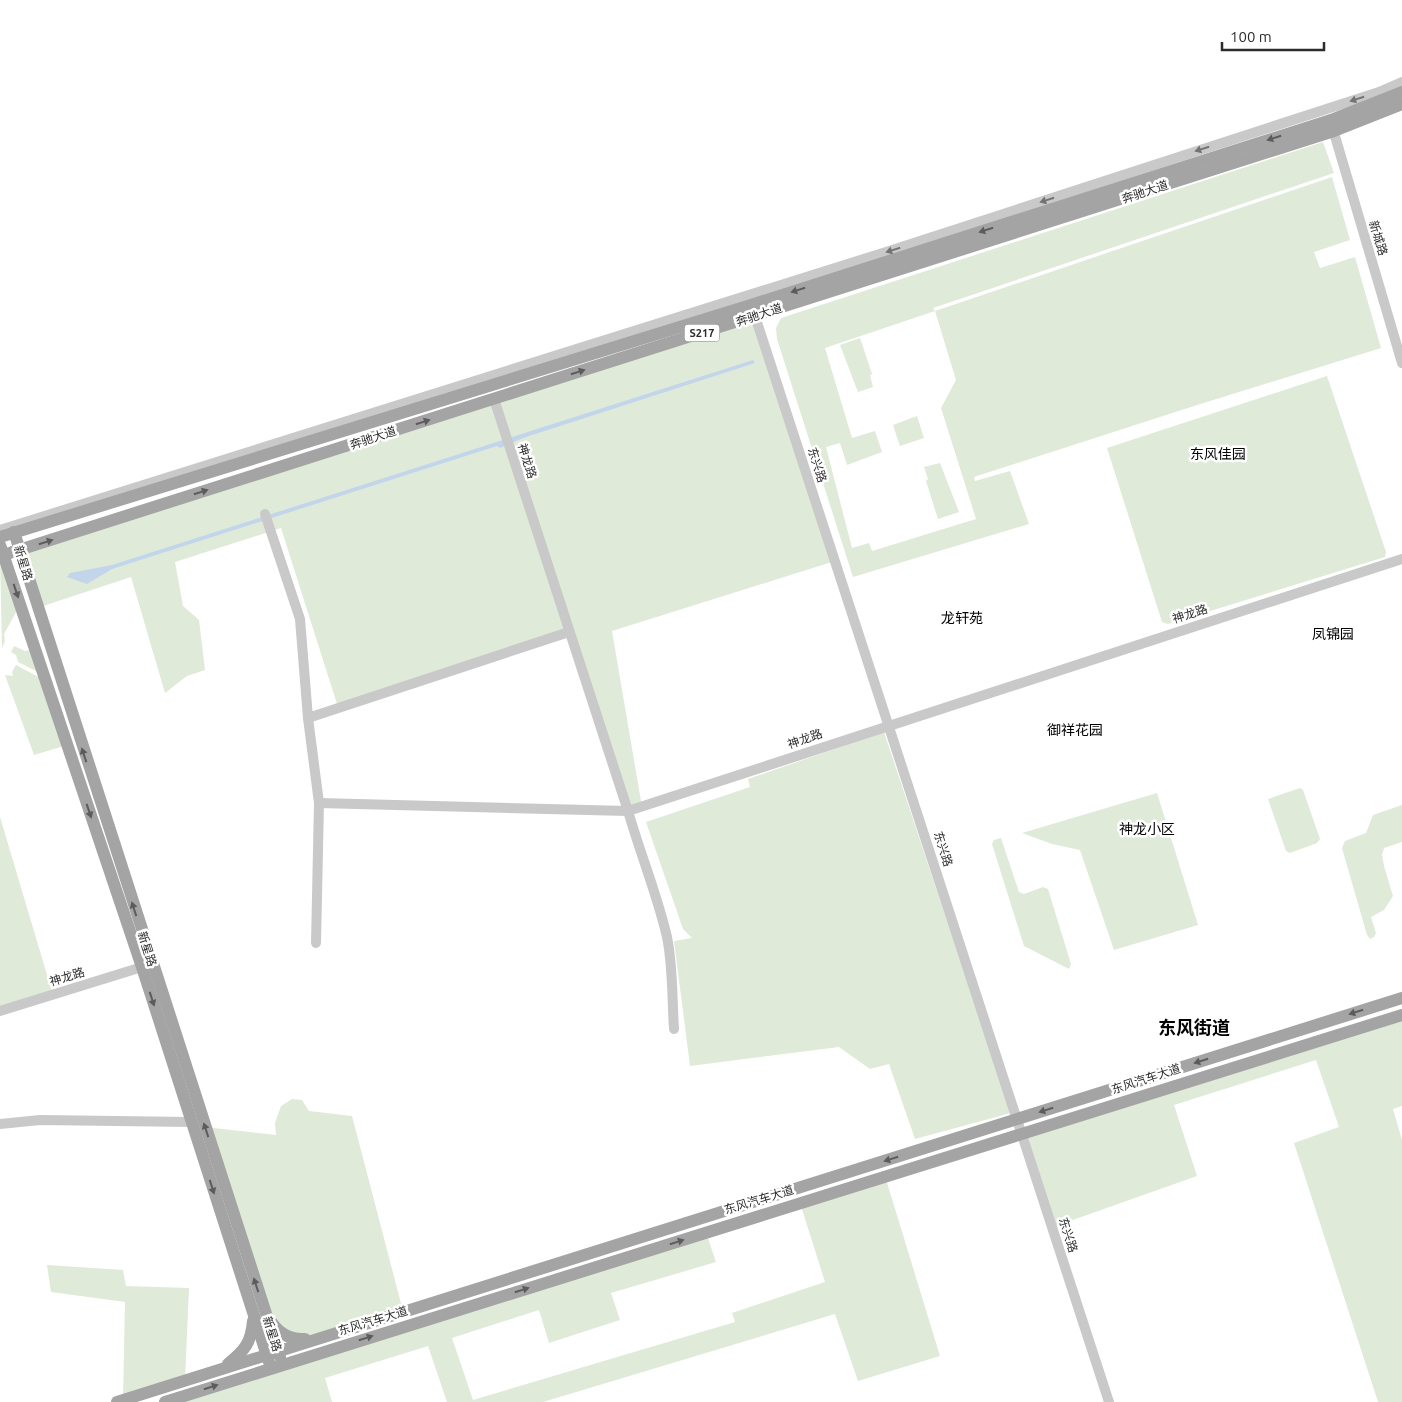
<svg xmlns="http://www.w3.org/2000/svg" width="1402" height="1402" font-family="Ubuntu,'Noto Sans SC',sans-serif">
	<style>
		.green { fill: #dfead8; fill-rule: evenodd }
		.water { fill: #c3d5eb }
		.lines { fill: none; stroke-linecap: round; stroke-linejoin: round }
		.minor { stroke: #c9c9c9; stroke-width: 10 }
		.major { stroke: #a4a4a4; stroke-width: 12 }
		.oneway { fill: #737373 }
		.oneway2 { fill: #5c5c5c }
		.labels { text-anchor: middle; stroke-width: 5; stroke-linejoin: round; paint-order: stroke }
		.shield { fill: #fff; stroke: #6b6b6b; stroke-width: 1 }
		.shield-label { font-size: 11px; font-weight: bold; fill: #2c2c2c }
		.street-label { font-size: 12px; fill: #2c2c2c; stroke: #fff }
		.neighbourhood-label { font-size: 14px; fill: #000; stroke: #fff }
		.district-label { font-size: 18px; font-weight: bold; fill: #000; stroke: #fff }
	</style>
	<rect width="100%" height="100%" fill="#fff"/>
	<g class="green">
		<path d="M1323,142L1334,173L933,308L935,311L1332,177L1350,240L1314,252L1320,268L1355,257L1381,348L1194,406L974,477L975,481L1010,471L1029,524L853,577L777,339L776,328L781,318ZM935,311L956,380L941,408L976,519L872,551L869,543L852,548L826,447L840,443L847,465L882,452L875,431L852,438L825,348Z"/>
		<polygon points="755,316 835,561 612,631 642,807 628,811 569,632 338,707 281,528 175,562 183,606 199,620 205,670 187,676 165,693 131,577 37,608 18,551"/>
		<polygon points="860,338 872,374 870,375 873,387 858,392 840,345"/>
		<polygon points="1327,376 1386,552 1385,557 1168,624 1162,622 1107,448"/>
		<polygon points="917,416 924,438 900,446 893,425"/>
		<polygon points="940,463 959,512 938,519 926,481 928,479 924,467"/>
		<polygon points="0,556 20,605 4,634 5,641 2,648"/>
		<polygon points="14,646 25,651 35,649 44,675 18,662 16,655 11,652"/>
		<polygon points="16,665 46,681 67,745 34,755 5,675 13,676 12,672"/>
		<polygon points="884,732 1011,1113 915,1139 889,1064 870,1069 839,1047 690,1066 674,941 692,938 683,929 646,822 750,787 748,779"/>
		<polygon points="1300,788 1303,790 1320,839 1317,843 1290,853 1286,851 1268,799"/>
		<polygon points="1157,793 1198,925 1114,950 1080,850 1052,844 1022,833"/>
		<polygon points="1402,805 1402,842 1384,848 1382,855 1384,866 1393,896 1384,910 1371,917 1376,933 1374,937 1370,939 1367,935 1342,848 1345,841 1366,833 1373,815"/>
		<polygon points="0,817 53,995 0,1011"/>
		<polygon points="1001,838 1019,892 1024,894 1043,887 1048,889 1071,964 1069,969 1024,946 992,844 994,840"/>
		<polygon points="1402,1015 1402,1106 1393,1109 1402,1140 1402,1402 1378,1402 1294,1143 1339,1127 1316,1060 1174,1105 1197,1176 1053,1227 1023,1134"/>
		<polygon points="292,1099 302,1100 309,1111 352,1116 403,1311 317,1338 276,1330 205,1127 276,1135 275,1123 281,1106"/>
		<polygon points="885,1176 940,1356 858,1381 835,1314 543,1402 447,1402 428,1346 325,1378 332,1402 178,1402 706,1232 716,1262 611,1293 620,1320 549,1343 539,1310 452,1338 473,1400 735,1322 732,1313 825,1282 800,1203"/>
		<polygon points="47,1265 123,1270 126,1286 189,1288 185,1380 123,1400 125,1302 51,1292"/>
	</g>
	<polygon class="water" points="753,360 755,363 523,438 500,448 497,446 112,569 87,584 67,577 70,573 112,565"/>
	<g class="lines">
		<g class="minor">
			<polyline points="1332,126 1402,363"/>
			<polyline points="753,310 1109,1402"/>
			<path d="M494,399L628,811C886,725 1144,642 1402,559"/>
			<polyline points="265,514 300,619 308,718 569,632"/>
			<polyline points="0,530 886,252 1379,92 1402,82"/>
			<polyline points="308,718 319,803 316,943"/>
			<path d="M319,803L628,811C640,853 657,894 667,937C673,966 672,999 674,1029"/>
			<polyline points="0,1011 142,967"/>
			<polyline points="0,1124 40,1120 191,1122"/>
		</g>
		<g class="major">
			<polyline points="14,532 280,1357"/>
			<polyline points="0,537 751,305 1331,120 1402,92"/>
			<polyline points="0,545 142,967 269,1362"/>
			<polyline points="0,556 1334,131 1402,104"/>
			<path d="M270,1320C278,1333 289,1340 305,1339"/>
			<path d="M228,1364C245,1350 251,1343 253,1321"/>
			<polyline points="117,1402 1402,998"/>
			<polyline points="165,1402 1402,1015"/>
		</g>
	</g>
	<defs><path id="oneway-solid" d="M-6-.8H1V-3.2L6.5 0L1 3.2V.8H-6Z" transform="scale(1.25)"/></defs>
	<g class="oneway">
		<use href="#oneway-solid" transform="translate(1357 99) rotate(162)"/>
		<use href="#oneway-solid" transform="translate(1202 149) rotate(162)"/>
		<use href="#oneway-solid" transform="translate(1047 200) rotate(162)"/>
		<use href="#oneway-solid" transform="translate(893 250) rotate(162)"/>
	</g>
	<g class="oneway2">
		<use href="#oneway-solid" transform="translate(1274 138) rotate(162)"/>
		<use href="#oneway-solid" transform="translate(986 230) rotate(162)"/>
		<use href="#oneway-solid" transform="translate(798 290) rotate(162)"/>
		<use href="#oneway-solid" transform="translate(578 372) rotate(-18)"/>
		<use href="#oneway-solid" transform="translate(423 422) rotate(-18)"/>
		<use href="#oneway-solid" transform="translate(201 492) rotate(-18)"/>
		<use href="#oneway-solid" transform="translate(46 542) rotate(-18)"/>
		<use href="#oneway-solid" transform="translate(16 591) rotate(71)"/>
		<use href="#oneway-solid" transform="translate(84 755) rotate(-108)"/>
		<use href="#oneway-solid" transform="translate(89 811) rotate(71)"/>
		<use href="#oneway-solid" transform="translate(134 909) rotate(-108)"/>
		<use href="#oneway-solid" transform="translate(152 999) rotate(72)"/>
		<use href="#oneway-solid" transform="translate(1356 1012) rotate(162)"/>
		<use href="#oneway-solid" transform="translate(1201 1061) rotate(162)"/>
		<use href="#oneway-solid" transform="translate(1046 1110) rotate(162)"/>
		<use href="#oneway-solid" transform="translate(206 1130) rotate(-108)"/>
		<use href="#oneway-solid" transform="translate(891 1159) rotate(163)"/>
		<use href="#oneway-solid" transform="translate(212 1187) rotate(72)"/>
		<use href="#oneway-solid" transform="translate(677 1242) rotate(-17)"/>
		<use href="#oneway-solid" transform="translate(256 1285) rotate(-108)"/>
		<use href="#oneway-solid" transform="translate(522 1290) rotate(-17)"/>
		<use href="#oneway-solid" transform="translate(366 1338) rotate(-17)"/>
		<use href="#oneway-solid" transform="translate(211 1387) rotate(-18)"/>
	</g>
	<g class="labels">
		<rect class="shield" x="684.5" y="324.5" width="35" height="17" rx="4"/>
		<g class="shield-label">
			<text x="702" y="337">S217</text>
		</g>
		<g class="street-label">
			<text transform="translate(1145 192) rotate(-18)" y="4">奔驰大道</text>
			<text transform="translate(1378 238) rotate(73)" y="4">新城路</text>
			<text transform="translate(759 315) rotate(-18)" y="4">奔驰大道</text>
			<text transform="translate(373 438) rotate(-18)" y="4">奔驰大道</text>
			<text transform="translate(527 461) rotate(72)" y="4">神龙路</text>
			<text transform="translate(817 465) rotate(72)" y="4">东兴路</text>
			<text transform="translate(23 563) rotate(73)" y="4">新星路</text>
			<text transform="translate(1190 614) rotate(-18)" y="4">神龙路</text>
			<text transform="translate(805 739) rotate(-19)" y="4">神龙路</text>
			<text transform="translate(943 849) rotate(72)" y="4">东兴路</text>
			<text transform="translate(147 949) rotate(72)" y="4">新星路</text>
			<text transform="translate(67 977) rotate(-17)" y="4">神龙路</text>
			<text transform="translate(1146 1079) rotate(-18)" y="4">东风汽车大道</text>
			<text transform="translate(759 1200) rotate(-17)" y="4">东风汽车大道</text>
			<text transform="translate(1068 1235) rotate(72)" y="4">东兴路</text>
			<text transform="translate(373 1321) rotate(-17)" y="4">东风汽车大道</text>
			<text transform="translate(272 1334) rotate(72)" y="4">新星路</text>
		</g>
		<g class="neighbourhood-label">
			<text x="1218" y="459">东风佳园</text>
			<text x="962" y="623">龙轩苑</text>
			<text x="1333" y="639">凤锦园</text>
			<text x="1075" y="735">御祥花园</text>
			<text x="1147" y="834">神龙小区</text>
		</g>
		<g class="district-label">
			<text x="1194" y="1034">东风街道</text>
		</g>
	</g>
	<path d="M1222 42v8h102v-8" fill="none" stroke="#2c2c2c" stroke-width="2.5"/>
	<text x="1230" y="42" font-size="15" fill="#2c2c2c" stroke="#ffffff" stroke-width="4" paint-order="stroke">100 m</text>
</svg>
